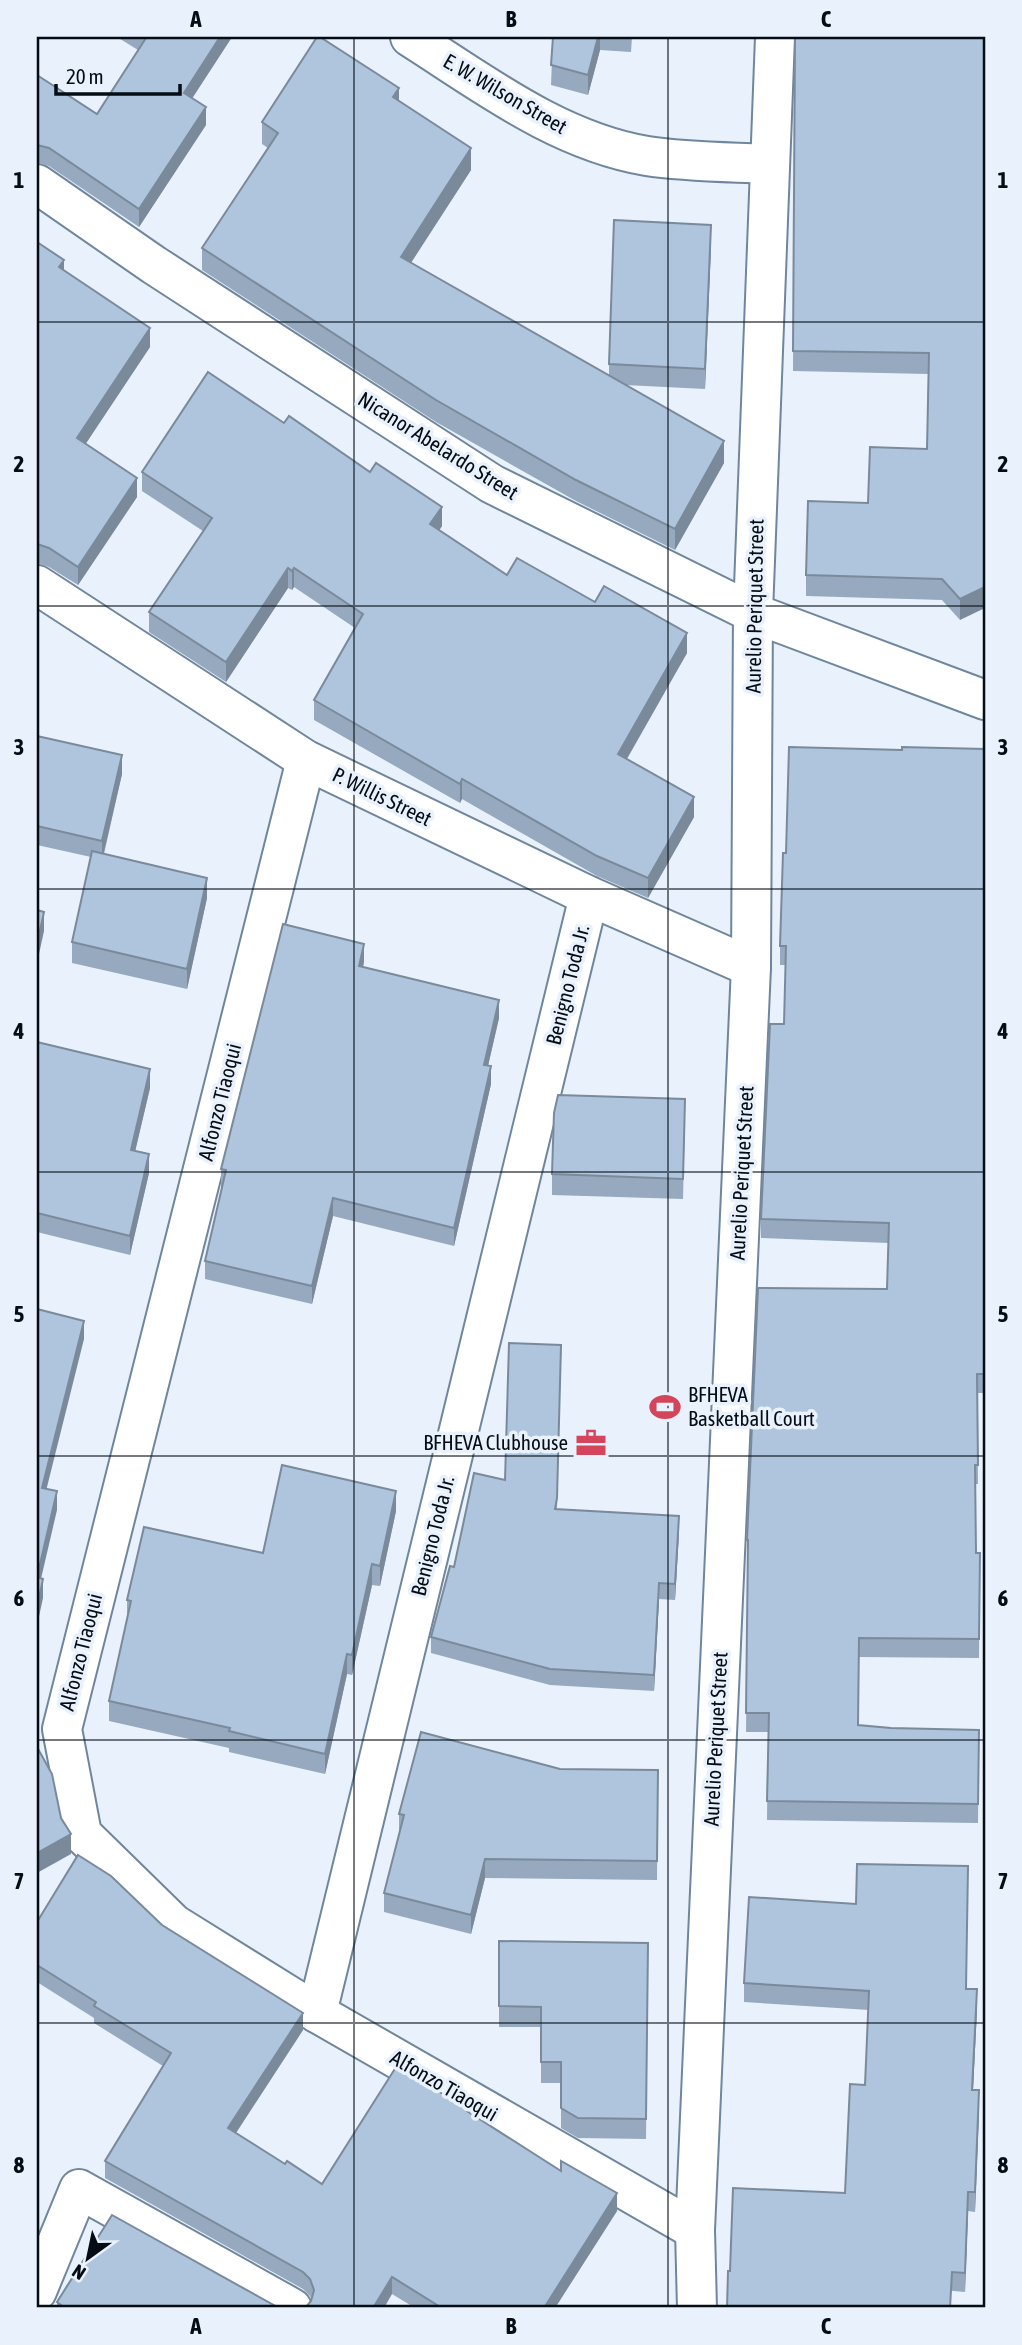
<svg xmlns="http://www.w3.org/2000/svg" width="1022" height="2345" font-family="'Asap Condensed',sans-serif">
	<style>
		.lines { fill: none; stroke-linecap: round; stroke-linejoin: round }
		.minor-casing { stroke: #70869d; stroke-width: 42 }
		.minor { stroke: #fff; stroke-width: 38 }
		.wall { fill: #96a9be }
		.shaded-wall { fill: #7a8a9b }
		.building { fill: #aec5dd; stroke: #7a8a9b; stroke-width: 2 }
		.grid { fill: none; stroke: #050c14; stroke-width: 2; stroke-opacity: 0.55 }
		.labels { text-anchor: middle; stroke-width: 7; stroke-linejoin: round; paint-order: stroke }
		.street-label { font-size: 21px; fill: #050c14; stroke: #e9f2fc }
		.poi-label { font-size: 21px; fill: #050c14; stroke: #e9f2fc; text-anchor: start }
		.neatline { fill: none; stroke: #050c14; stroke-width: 2.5 }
		.grid-label { font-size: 23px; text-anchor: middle; font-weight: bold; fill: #050c14 }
	</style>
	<rect width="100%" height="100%" fill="#e9f2fc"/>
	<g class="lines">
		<g class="minor-casing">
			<g id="minor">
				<path d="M410,37C484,84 558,141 647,156C686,162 729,162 769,164"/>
				<polyline points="37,184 154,265 492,484 753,613 985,700"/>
				<polyline points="37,585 306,760 589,896 751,967"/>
				<polyline points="306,760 62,1729 82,1834 174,1924 317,2013 695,2230"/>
				<polyline points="317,2013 589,896"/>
				<polyline points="37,2291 79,2189 292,2308"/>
				<polyline points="697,2308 695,2230 751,967 753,613 775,37"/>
			</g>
		</g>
		<use href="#minor" class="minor"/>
	</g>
	<g class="wall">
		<polygon points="117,37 232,37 192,98 206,125 139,227 49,166 37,163 37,75 97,114 138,50"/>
		<polygon points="553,37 632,37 631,52 600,50 588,95 551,85"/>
		<polygon points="795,37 985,37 960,620 942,600 806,596 806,575 868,503 927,449 928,374 793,371"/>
		<polygon points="399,101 471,170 411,263 609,376 609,364 711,245 705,389 625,385 724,463 675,550 576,501 436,422 202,270 202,248 268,148 262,144 262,122"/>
		<polygon points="37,242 64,270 150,347 85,444 137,497 78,585 49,567 37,563"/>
		<polygon points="284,423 442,526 439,530 507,575 595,602 687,653 627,759 694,817 648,898 597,876 462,799 460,803 314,720 314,700 355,628 294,587 292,590 288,588 226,682 149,632 149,612 203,531 142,491 142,472"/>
		<polygon points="37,736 122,774 104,854 207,898 187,989 72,963 72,942 91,857 37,845"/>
		<polygon points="985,749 985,1393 977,1393 978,1484 975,1484 976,1553 980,1553 979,1658 859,1657 858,1725 891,1728 979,1730 978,1823 767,1820 768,1732 746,1732 748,1560 747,1560 747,1540 887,1289 888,1243 761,1238 761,1219 784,1024 786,965 780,965 780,946 786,853 902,750"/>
		<polygon points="364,962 363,967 499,1018 488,1066 491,1084 454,1246 333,1216 312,1304 205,1279 205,1261 222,1187 221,1187 221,1169"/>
		<polygon points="37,1042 150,1088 135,1151 149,1173 130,1255 37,1232"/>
		<polygon points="685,1119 683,1199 552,1195 552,1174"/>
		<polygon points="561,1345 557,1509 679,1532 675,1600 659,1599 654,1691 550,1685 431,1653 431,1637 454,1567 505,1480"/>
		<polygon points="396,1511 380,1586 372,1585 352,1675 347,1674 325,1774 229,1752 229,1748 109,1721 109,1701 127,1621 127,1600 263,1553"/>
		<polygon points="560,1769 658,1770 657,1880 485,1878 471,1934 384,1912 384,1893 400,1833 399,1832 399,1814"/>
		<polygon points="37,1922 162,1925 303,2030 236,2133 285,2164 322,2184 468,2112 617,2211 555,2308 415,2308 392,2294 312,2300 310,2296 303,2289 105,2178 105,2161 163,2066 94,2023 94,2018 37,1982"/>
		<polygon points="499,1941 648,1943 646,2139 578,2138 561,2128 561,2083 541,2083 541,2027 499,2027"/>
		<polygon points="744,1983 967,1989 977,2009 973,2090 979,2110 975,2212 968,2211 965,2292 730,2271 845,2193 865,2085 869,2010 744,2002"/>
		<polygon points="57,2302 279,2308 57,2308"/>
	</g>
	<g class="shaded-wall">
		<polygon points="220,37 232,37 184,111 184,93"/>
		<polygon points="598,37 600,37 600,50 588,95 588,75"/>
		<polygon points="399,88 399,110 393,97"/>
		<polygon points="206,107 206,125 139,227 139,209"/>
		<polygon points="471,148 471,170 401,278 401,257"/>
		<polygon points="711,225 711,245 705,389 705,369"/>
		<polygon points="64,260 64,278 59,267"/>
		<polygon points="150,328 150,347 77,457 77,438"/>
		<polygon points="724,441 724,463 675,550 675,529"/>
		<polygon points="137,478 137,497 78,585 78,567"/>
		<polygon points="442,507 442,526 430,544 430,524"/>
		<polygon points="288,568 288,588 226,682 226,662"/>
		<polygon points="294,568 294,587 292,590 292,571"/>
		<polygon points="985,587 985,608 960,620 960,599"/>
		<polygon points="687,633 687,653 618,774 618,754"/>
		<polygon points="122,755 122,774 102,860 102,841"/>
		<polygon points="462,779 462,799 460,803 460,784"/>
		<polygon points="694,797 694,817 648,898 648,878"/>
		<polygon points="207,878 207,898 187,989 187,969"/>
		<polygon points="44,912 44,931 37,963 37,944"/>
		<polygon points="364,944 364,962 359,984 359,966"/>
		<polygon points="499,1000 499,1018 484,1083 484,1065"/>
		<polygon points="491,1066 491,1084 454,1246 454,1228"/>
		<polygon points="150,1069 150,1088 131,1169 131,1150"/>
		<polygon points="149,1154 149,1173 130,1255 130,1236"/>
		<polygon points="333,1198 333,1216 312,1304 312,1286"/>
		<polygon points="84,1321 84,1339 42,1507 42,1488"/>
		<polygon points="57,1491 57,1510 37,1596 37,1577"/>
		<polygon points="396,1491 396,1511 380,1586 380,1566"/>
		<polygon points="679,1516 679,1532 675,1600 675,1584"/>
		<polygon points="372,1564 372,1585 352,1675 352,1655"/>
		<polygon points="43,1579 43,1598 37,1626 37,1607"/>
		<polygon points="659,1583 659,1599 654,1691 654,1675"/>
		<polygon points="347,1654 347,1674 325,1774 325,1754"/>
		<polygon points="71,1834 71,1854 37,1873 37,1853"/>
		<polygon points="485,1859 485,1878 471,1934 471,1915"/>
		<polygon points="977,1989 977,2009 972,2109 972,2090"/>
		<polygon points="303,2013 303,2030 228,2145 228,2128"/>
		<polygon points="979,2090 979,2110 975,2212 975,2192"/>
		<polygon points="968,2192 968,2211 965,2292 965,2273"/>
		<polygon points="617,2193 617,2211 555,2308 544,2308"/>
		<polygon points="392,2277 392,2294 384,2308 373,2308"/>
	</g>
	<g class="building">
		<polygon points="145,37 220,37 184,93 206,107 139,209 49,148 37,145 37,75 97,114 146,38"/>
		<polygon points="317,37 320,37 399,88 393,97 471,148 401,257 724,441 675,529 576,480 436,400 202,248 278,133 262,122"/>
		<polygon points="553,37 598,37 588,75 551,65"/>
		<polygon points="795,37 985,37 985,587 960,599 942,579 806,575 808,501 868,503 870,447 927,449 929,353 793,351"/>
		<polygon points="614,220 711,225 705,369 609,364"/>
		<polygon points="37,242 64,260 59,267 150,328 77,438 137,478 78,567 49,548 37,544"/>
		<polygon points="208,372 284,423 289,416 370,472 376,463 442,507 430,524 507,575 517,558 595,602 604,586 687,633 618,754 694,797 648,878 597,856 462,779 460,784 314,700 363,614 294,568 292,571 288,568 226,662 149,612 212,518 142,472"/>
		<polygon points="37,736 122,755 102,841 37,826"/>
		<polygon points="789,747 902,750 902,747 985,749 985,1374 977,1374 978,1465 975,1465 976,1553 980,1553 979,1639 859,1638 858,1725 891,1728 979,1730 978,1804 767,1801 769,1713 746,1713 748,1540 747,1540 758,1288 887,1289 889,1223 761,1219 770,1024 784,1024 786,946 780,946 783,853 786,853"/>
		<polygon points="92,851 207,878 187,969 72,942"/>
		<polygon points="37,910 44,912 37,944"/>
		<polygon points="283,924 364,944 359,966 499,1000 484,1065 491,1066 454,1228 333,1198 312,1286 205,1261 226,1170 221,1169"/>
		<polygon points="37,1042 150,1069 131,1150 149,1154 130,1236 37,1213"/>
		<polygon points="558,1095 685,1099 683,1179 552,1174 554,1113"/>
		<polygon points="37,1309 84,1321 42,1488 57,1491 37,1577"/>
		<polygon points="509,1343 561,1345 557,1498 555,1509 679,1516 675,1584 659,1583 654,1675 550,1669 431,1637 450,1566 454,1567 474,1473 505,1480"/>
		<polygon points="282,1465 396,1491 380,1566 372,1564 352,1655 347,1654 325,1754 229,1731 230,1728 109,1701 131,1601 127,1600 144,1527 263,1553"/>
		<polygon points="37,1577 43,1579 37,1607"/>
		<polygon points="421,1732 560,1769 658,1770 657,1861 485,1859 471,1915 384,1893 404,1815 399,1814"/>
		<polygon points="37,1747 52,1774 61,1818 71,1834 37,1853"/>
		<polygon points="78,1855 111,1876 162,1925 303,2013 228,2128 285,2164 287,2161 322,2184 396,2067 438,2091 468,2110 467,2111 561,2171 561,2161 617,2193 544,2308 442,2308 392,2277 373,2308 305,2308 311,2301 314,2290 310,2279 303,2272 105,2161 171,2053 94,2006 96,2002 37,1965 37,1922"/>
		<polygon points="857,1864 968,1866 966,1989 977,1989 972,2090 979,2090 975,2192 968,2192 965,2273 952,2272 950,2308 727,2308 728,2271 730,2271 733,2188 845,2193 850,2084 865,2085 869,1991 744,1983 749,1897 856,1904"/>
		<polygon points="499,1941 648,1943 646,2119 578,2118 561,2108 561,2062 541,2062 541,2007 499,2006"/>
		<polygon points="112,2215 279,2308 65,2308 57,2302"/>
	</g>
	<path class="grid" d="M354,37V2308M668,37V2308M37,322H985M37,606H985M37,889H985M37,1172H985M37,1456H985M37,1740H985M37,2023H985"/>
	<defs>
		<g id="stadium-bare" transform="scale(2.415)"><path d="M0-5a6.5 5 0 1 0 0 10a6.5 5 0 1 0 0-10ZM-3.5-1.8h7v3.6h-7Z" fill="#d4445b" stroke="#e9f2fc" stroke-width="2.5" paint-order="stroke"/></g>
		<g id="office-bare" transform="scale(2.415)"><path d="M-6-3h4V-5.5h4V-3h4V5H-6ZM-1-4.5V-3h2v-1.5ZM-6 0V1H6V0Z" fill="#d4445b" stroke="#e9f2fc" stroke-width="2.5" paint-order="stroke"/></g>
	</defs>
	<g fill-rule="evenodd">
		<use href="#stadium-bare" x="665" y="1407"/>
		<use href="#office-bare" x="591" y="1443"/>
	</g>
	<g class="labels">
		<g class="street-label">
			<text transform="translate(505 94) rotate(30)" y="7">E. W. Wilson Street</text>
			<text transform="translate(438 446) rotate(32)" y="7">Nicanor Abelardo Street</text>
			<text transform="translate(755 606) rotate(-89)" y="7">Aurelio Periquet Street</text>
			<text transform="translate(382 797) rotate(26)" y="7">P. Willis Street</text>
			<text transform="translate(568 985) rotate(-76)" y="7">Benigno Toda Jr.</text>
			<text transform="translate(220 1102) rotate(-76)" y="7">Alfonzo Tiaoqui</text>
			<text transform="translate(742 1173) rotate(-87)" y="7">Aurelio Periquet Street</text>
			<text transform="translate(433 1536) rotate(-76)" y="7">Benigno Toda Jr.</text>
			<text transform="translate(81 1652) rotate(-76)" y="7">Alfonzo Tiaoqui</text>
			<text transform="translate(716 1739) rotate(-87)" y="7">Aurelio Periquet Street</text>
			<text transform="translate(444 2086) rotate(30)" y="7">Alfonzo Tiaoqui</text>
		</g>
		<g class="poi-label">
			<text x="688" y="1402">BFHEVA<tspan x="688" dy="24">Basketball Court</tspan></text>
			<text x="568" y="1450" text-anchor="end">BFHEVA Clubhouse</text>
		</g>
	</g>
	<rect width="1022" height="2345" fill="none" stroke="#e9f2fc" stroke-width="77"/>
	<g transform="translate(88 2258) rotate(213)" stroke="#e9f2fc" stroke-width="5" paint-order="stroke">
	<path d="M0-5L12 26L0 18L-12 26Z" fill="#050c14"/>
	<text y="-10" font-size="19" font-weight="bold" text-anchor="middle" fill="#050c14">N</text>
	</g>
	<path d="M56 84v10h124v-10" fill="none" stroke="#050c14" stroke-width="3.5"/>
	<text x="66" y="84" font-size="21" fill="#050c14" stroke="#e9f2fc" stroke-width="5" paint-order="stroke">20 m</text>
	<rect x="38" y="38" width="946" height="2268" class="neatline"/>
	<g class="grid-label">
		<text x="196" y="27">A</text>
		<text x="511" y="27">B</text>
		<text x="826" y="27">C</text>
		<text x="19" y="188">1</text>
		<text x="1003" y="188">1</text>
		<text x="19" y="472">2</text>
		<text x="1003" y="472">2</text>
		<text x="19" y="755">3</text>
		<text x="1003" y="755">3</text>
		<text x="19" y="1039">4</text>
		<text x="1003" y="1039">4</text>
		<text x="19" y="1322">5</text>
		<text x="1003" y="1322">5</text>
		<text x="19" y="1606">6</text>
		<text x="1003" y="1606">6</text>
		<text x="19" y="1889">7</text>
		<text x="1003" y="1889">7</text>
		<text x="19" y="2173">8</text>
		<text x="1003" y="2173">8</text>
		<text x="196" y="2334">A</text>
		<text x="511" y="2334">B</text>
		<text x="826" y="2334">C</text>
	</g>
</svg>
